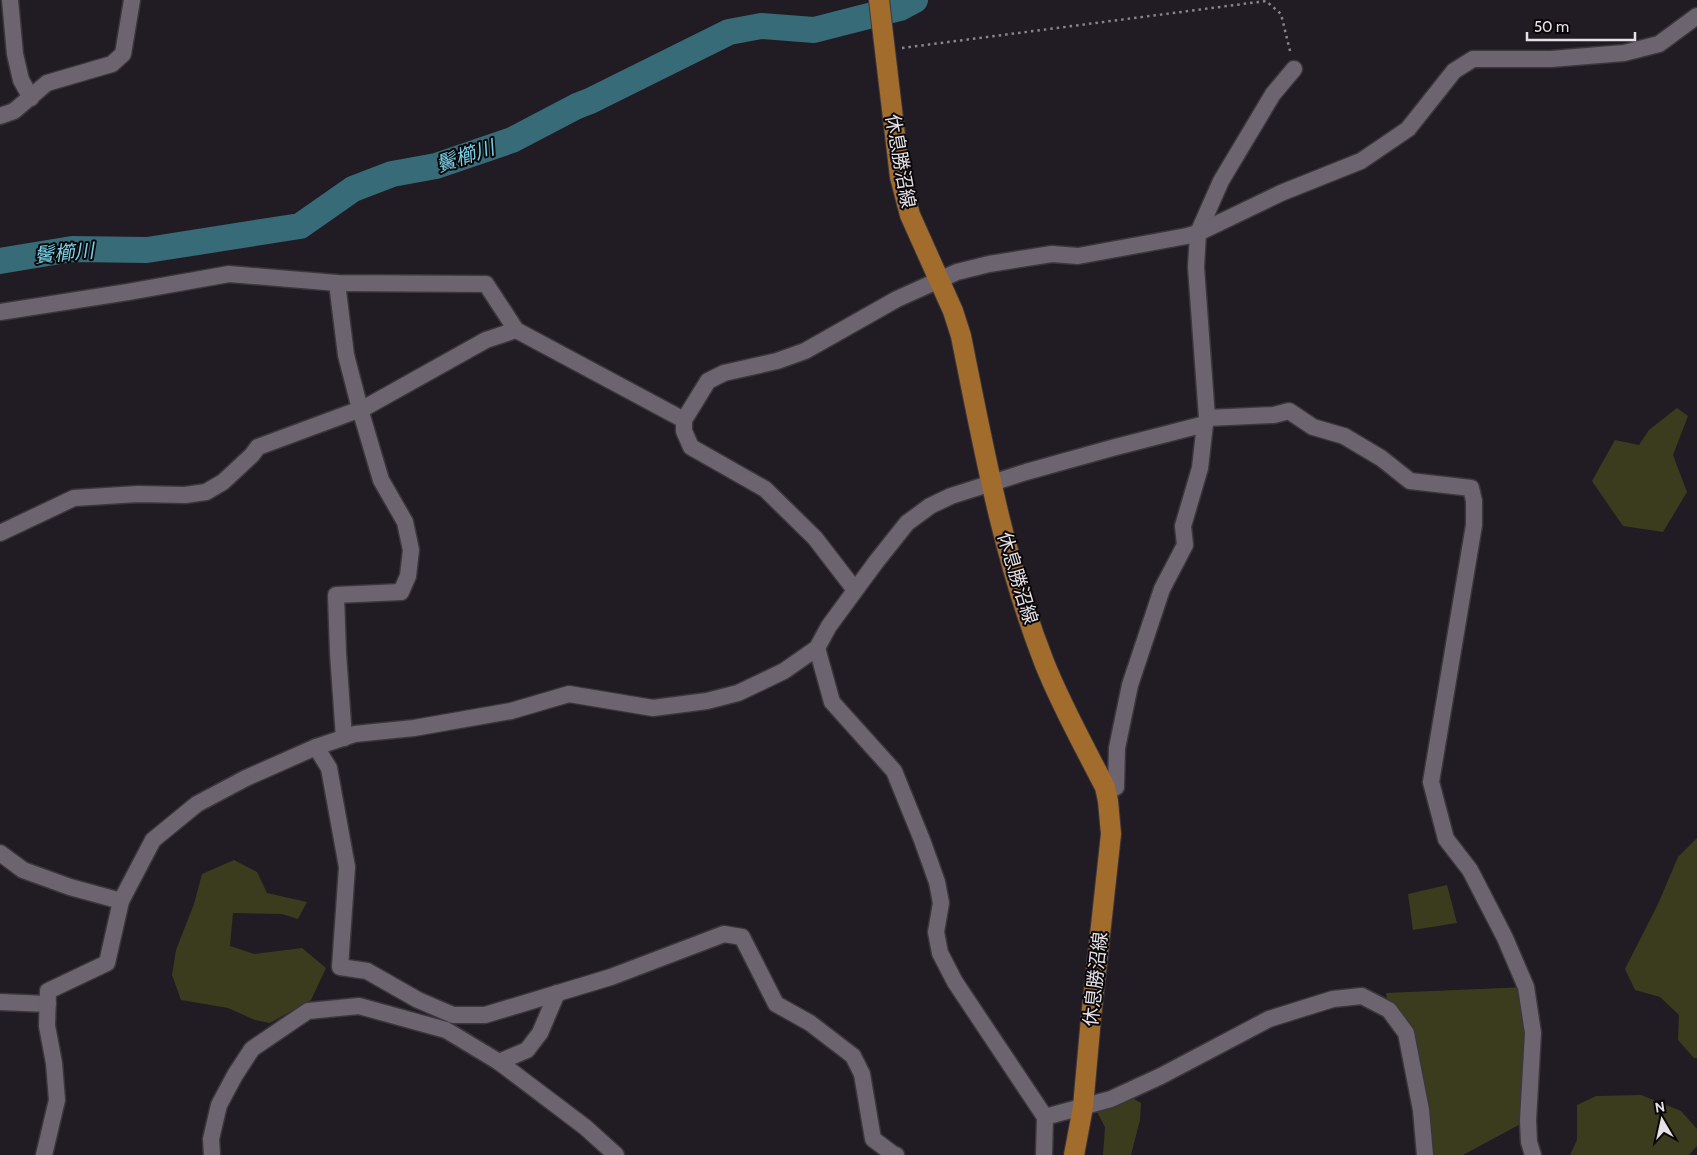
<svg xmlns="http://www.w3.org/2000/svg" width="1697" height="1155" font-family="Cabin,'Noto Sans JP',sans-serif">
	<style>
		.green { fill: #3b3c1d }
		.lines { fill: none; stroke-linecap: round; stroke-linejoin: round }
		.river { stroke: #366b77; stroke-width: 26 }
		.minor-casing { stroke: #3b363c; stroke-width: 19 }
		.major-casing { stroke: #3b363c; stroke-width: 22 }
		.path { stroke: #89858b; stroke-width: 2.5; stroke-dasharray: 2.5 4; stroke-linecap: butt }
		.minor { stroke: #6c646e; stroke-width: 16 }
		.major { stroke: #a16c2c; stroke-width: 20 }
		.labels { text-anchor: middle; stroke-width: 4; stroke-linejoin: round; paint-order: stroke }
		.street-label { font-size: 19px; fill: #e5e1e6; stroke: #09070a }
		.water-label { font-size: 20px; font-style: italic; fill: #7ad1e6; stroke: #09070a }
	</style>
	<rect width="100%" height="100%" fill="#211b23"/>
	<g class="green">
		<polygon points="1677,408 1688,416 1673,455 1687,492 1663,532 1623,526 1592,481 1615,440 1639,445 1649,430"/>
		<polygon points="1697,838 1697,1058 1694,1058 1678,1040 1679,1015 1660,997 1635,990 1625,969 1658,904 1678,857"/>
		<polygon points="234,860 257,872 267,893 307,902 298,919 282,914 233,913 230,946 254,954 302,948 326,968 311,1000 270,1023 255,1020 228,1008 181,1000 172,975 176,950 194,904 202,874"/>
		<polygon points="1447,885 1457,923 1413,930 1408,894"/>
		<polygon points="1526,987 1528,1120 1463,1155 1425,1155 1406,1033 1389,1010 1386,993"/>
		<polygon points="1641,1095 1681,1111 1697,1129 1697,1146 1689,1155 1570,1155 1577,1140 1577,1105 1596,1096"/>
		<polygon points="1129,1096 1141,1103 1140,1120 1131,1155 1103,1155 1105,1127 1096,1110"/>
	</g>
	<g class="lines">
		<polyline class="river" points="0,261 72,249 147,250 300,226 353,189 392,174 436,166 512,140 577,106 590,101 729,32 761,26 814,30 900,8 915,0"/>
		<g class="minor-casing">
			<g id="minor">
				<polyline points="10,0 15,54 21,80 31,98"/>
				<polyline points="0,116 14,111 47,83 112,64 123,54 132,0"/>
				<polyline points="337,283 346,355 360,409 381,480 405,522 411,550 408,576 401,592 336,595 338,653 344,738"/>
				<polyline points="0,312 128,292 229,274 337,283 486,284 516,330 684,420"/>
				<polyline points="1207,418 1196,267 1198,233 1221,181 1273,94 1294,69"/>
				<polyline points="0,533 74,498 138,494 185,495 206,492 223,482 252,455 258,447 366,407 486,340 516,330"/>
				<polyline points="855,590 815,538 765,489 691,447 684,431 684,420 708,381 724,373 777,361 805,351 897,299 957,272 989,264 1052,254 1078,256 1187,236 1198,233 1281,193 1361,161 1408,129 1454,71 1473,59 1551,59 1624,53 1659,44 1697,16"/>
				<polyline points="817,648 832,702 894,771 922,840 937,882 941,903 936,932 940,953 955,982 1045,1117 1044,1155"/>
				<polyline points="316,747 329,768 347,867 340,967 367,971 418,1000 453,1015 485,1015 611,977 724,934 742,937 776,1004 810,1023 853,1056 862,1074 873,1139 893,1154 896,1155"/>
				<polyline points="1106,793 1116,787 1117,748 1130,685 1162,589 1185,545 1183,526 1200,468 1205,424 1207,418 1274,415 1289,411 1313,427 1344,436 1381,458 1410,481 1471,488 1474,501 1474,525 1431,782 1446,839 1470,870 1505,938 1526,987 1533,1033 1528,1120 1529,1142 1533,1155"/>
				<polyline points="0,853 23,870 70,887 121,901"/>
				<polyline points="0,1002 48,1004"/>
				<polyline points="499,1062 527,1050 540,1033 557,993"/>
				<polyline points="1045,1117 1111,1099 1161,1076 1269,1019 1333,999 1362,996 1389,1010 1406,1033 1421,1110 1425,1155"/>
				<polyline points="44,1155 57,1100 54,1063 47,1026 48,991 107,963 121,901 153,840 197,804 246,778 316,747 355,734 414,728 511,711 569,694 653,708 707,701 738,693 784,671 817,648 829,626 876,562 907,523 930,506 951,496 1026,472 1112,448 1205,424"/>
				<polyline points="212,1155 211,1139 219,1105 235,1075 252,1049 308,1011 359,1006 446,1030 499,1062 585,1127 616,1155"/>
			</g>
		</g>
		<g class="major-casing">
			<path id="major" d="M879,0L900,177L910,215L953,311L961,336C983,445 1003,557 1044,662C1061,705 1084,746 1105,787L1108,801L1111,834L1091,1018L1083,1107L1074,1155"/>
		</g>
		<polyline class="path" points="902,48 1266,1 1281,14 1291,55"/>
		<use href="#minor" class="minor"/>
		<use href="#major" class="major"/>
	</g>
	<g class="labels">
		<g class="street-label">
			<text transform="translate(901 161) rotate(80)" y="7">休息勝沼線</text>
			<text transform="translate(1018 578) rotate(73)" y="7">休息勝沼線</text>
			<text transform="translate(1095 979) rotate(-84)" y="7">休息勝沼線</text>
		</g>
		<g class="water-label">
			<text transform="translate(465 156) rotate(-18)" y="7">鬢櫛川</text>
			<text transform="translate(64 253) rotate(-5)" y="7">鬢櫛川</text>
		</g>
	</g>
	<g transform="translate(1662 1120) rotate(351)" stroke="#09070a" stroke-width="4" paint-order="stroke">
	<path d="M0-4L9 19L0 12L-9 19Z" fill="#e5e1e6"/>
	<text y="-8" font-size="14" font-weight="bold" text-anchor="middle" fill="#e5e1e6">N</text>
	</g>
	<path d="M1527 32v8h108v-8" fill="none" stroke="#e5e1e6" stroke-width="2.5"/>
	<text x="1534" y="32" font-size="15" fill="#e5e1e6" stroke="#09070a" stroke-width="4" paint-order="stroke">50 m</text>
</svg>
